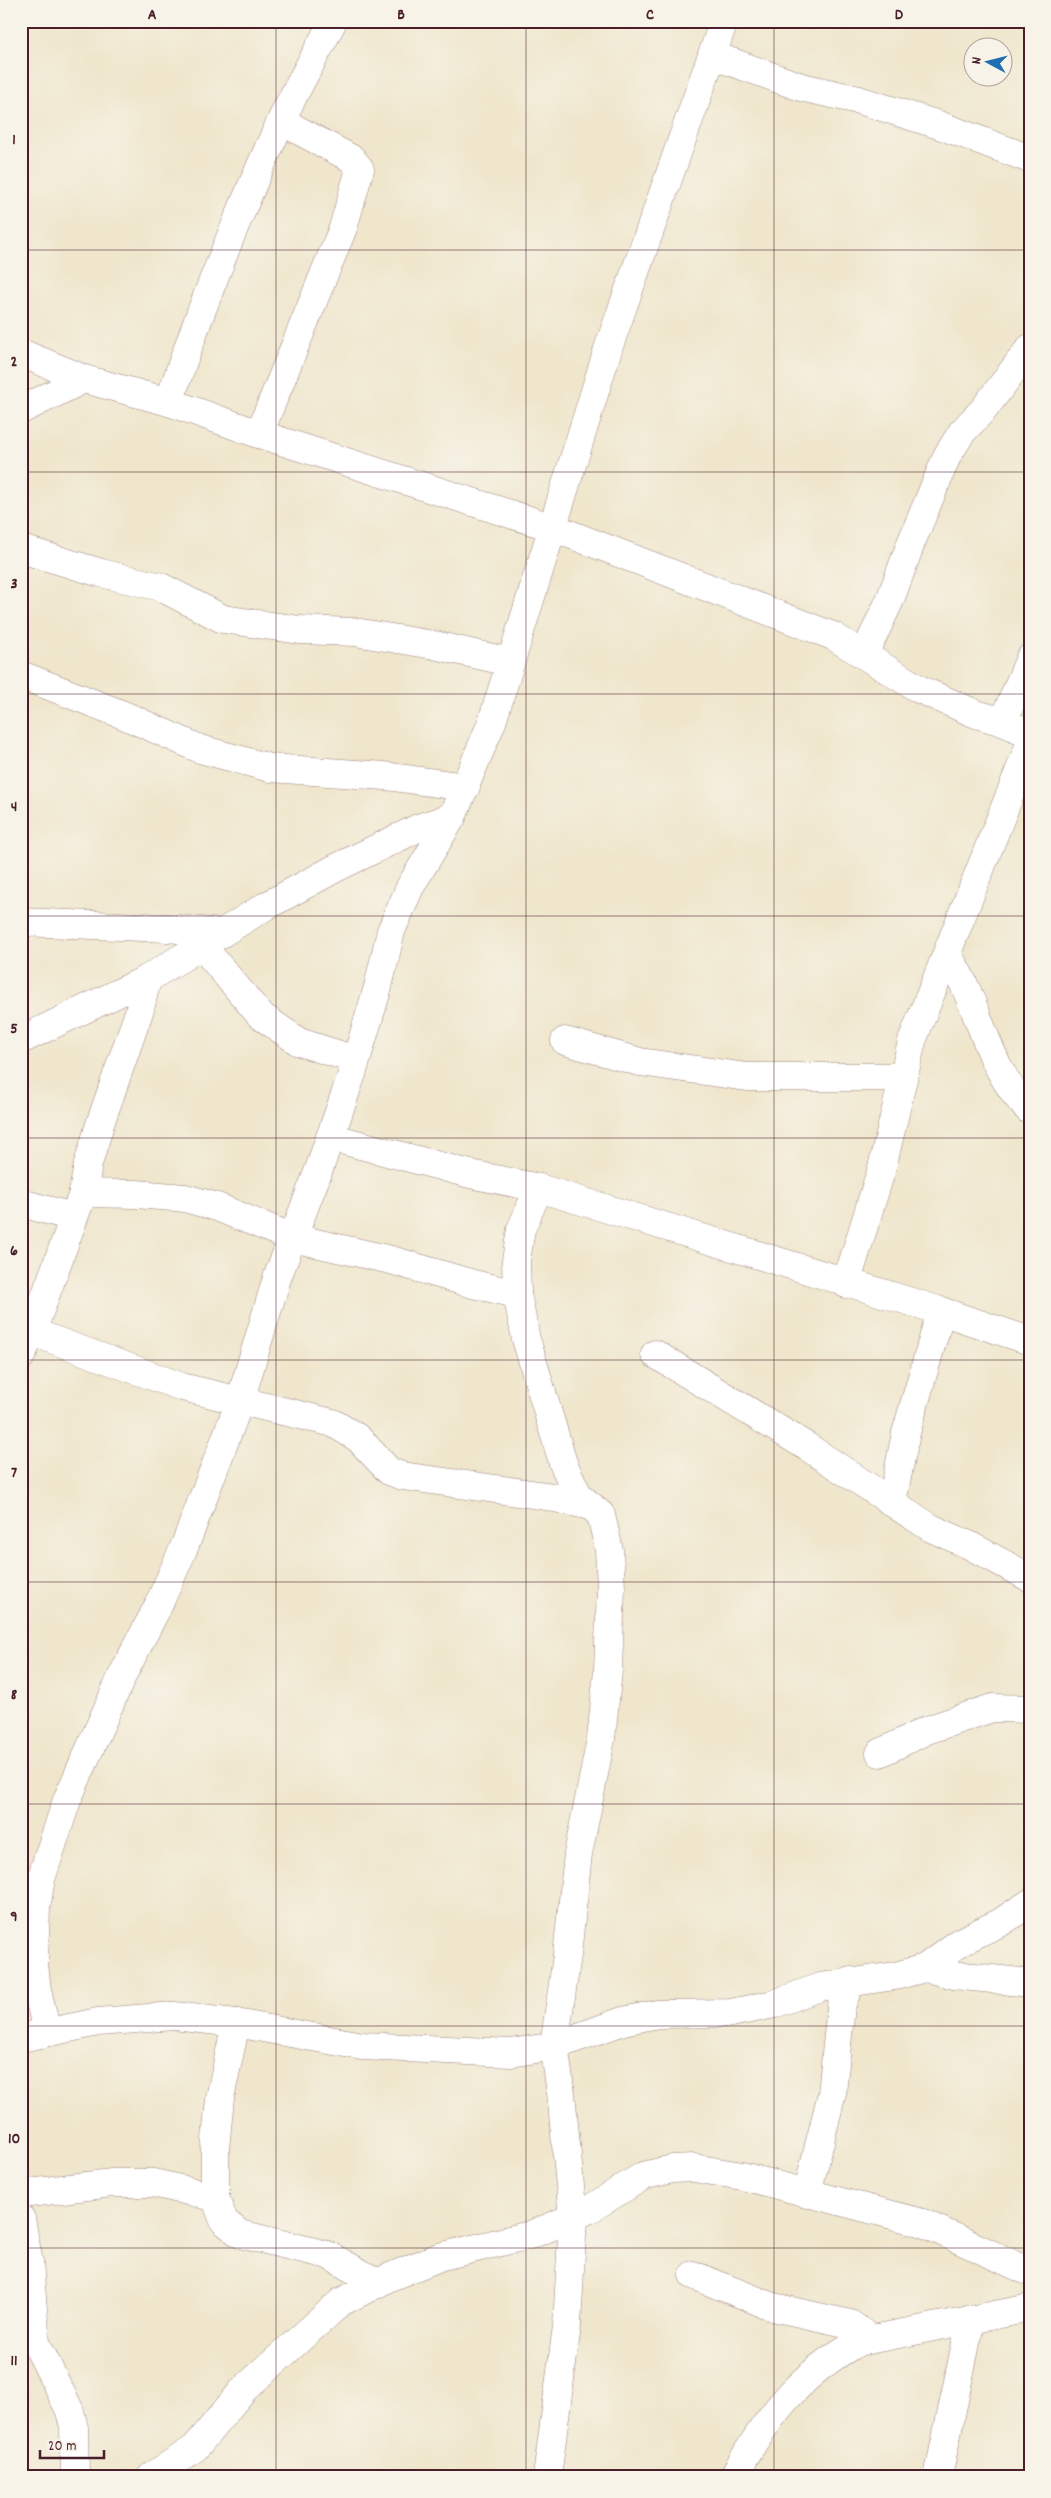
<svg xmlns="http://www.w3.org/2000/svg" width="1051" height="2498" font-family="Dekko,sans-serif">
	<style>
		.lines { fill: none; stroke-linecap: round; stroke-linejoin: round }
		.minor-casing { stroke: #9c827c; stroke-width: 29 }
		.minor { stroke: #fff; stroke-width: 28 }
		.grid { fill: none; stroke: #4a1f2b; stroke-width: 1; stroke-opacity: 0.55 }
		.neatline { fill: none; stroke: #4a1f2b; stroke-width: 2 }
		.grid-label { font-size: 16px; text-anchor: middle; font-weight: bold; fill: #4a1f2b }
	</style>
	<rect width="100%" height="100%" fill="#f7f3e8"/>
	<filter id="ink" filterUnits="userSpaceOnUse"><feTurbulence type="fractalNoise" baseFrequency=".02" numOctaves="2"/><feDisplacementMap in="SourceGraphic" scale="10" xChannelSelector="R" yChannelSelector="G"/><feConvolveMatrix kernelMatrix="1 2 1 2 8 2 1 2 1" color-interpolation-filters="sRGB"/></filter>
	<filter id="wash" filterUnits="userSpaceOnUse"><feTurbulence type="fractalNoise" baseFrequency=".0096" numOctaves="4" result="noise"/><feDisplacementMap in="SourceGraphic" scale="20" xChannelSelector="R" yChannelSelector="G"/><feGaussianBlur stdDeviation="1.12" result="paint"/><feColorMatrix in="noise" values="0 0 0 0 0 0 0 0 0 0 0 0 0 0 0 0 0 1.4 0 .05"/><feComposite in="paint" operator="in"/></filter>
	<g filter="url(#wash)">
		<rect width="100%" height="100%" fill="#efe6cc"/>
	</g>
	<g filter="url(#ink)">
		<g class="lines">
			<g class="minor-casing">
				<g id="minor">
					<polyline points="712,55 801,87 859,100 939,125 1030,159"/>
					<polyline points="21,353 84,379 169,402 259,434 554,528 833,636 919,689 976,714 1003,722 1030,734"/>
					<path d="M169,402C201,307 238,214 280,123C296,88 316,55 333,21"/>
					<polyline points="21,410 84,379"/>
					<polyline points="259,434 343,228 360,169 352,159 281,121"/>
					<polyline points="21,549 101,573 161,587 223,619 300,630 355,632 434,645 510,662"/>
					<polyline points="864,655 890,600 911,543 947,456 962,432 984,409 1030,348"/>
					<polyline points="21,675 126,716 200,749 270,768 385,776 466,787"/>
					<polyline points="1003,722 1030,658"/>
					<polyline points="21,922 167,928 222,933"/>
					<polyline points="202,946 260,1015 299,1042 356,1060"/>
					<path d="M948,955C954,966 961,977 966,989C985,1032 995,1077 1030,1111"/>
					<polyline points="21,1040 147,979 266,906 336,868 418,828 452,817"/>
					<polyline points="565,1041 640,1062 747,1077 902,1077"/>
					<polyline points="330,1137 470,1174 539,1188 941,1311 1030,1341"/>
					<polyline points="539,1188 521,1229 516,1261 517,1294 526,1339 563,1463 578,1495 601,1515 609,1550 611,1588 608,1670 601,1739 578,1854 567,1955 554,2046 561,2093 573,2217 567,2326 547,2477"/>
					<polyline points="83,1193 136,1194 185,1198 217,1207 293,1238 391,1260 473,1284 517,1294"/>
					<polyline points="21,1203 73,1217"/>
					<polyline points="846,1284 882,1168 912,1041 1030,744"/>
					<polyline points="32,1332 182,1387 333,1423 358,1438 389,1471 402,1476 546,1496 591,1506"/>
					<polyline points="655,1354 806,1446 931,1528 969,1545 1030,1578"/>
					<polyline points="21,1356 32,1332 83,1193 88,1164 100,1124 140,1009 147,979"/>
					<polyline points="892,1502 906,1433 941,1311"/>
					<polyline points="880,1753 927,1730 992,1708 1030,1709"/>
					<polyline points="925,1968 954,1975 1030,1983"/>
					<polyline points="236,2023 220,2098 215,2149 215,2197 224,2221 240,2234 328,2255 378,2283"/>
					<polyline points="47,2031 37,1990 34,1964 36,1908 41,1879 67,1800 123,1674 158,1606 185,1545 240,1401 277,1278 318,1172 352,1074 378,987 391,931 410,887 452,817 492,722 609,346 724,21"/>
					<polyline points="21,2038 98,2022 174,2016 236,2023 362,2046 511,2053 554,2046 623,2021 658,2014 731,2013 774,2004 820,1987 895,1976 925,1968 960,1942 1001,1922 1030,1903"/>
					<polyline points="21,2194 112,2183 153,2183 215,2197"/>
					<polyline points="807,2194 832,2093 841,2006 851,1981"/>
					<polyline points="21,2219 29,2263 36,2343 70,2411 74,2428 75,2477"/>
					<polyline points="693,2275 773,2307 850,2324 871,2339"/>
					<polyline points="151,2477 195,2448 244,2389 341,2302 390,2277 439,2257 530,2235 553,2226 590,2209 643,2176 672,2169 694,2168 742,2176 923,2223 1030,2272"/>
					<path d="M733,2477C766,2418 798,2375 858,2342L1030,2308"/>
					<polyline points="938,2477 971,2319"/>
				</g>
			</g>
			<use href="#minor" class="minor"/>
		</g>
	</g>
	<path class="grid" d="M276,21V2477M526,21V2477M774,21V2477M21,250H1030M21,472H1030M21,694H1030M21,916H1030M21,1138H1030M21,1360H1030M21,1582H1030M21,1804H1030M21,2026H1030M21,2248H1030"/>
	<rect width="1051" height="2498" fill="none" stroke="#f7f3e8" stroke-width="55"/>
	<g transform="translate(988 62) rotate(277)"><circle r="24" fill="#f7f3e8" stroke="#b29e9c"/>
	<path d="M0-4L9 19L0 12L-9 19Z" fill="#1f6fb2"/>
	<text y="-8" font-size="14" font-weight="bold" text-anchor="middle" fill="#4a1f2b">N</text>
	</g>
	<path d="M40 2450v8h64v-8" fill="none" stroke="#4a1f2b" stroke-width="2.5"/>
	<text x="48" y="2450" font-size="15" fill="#4a1f2b" stroke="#f7f3e8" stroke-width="4" paint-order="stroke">20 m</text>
	<rect x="28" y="28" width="996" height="2442" class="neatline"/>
	<g class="grid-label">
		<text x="152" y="19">A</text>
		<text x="401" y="19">B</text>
		<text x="650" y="19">C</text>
		<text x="899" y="19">D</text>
		<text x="14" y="144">1</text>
		<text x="14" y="366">2</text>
		<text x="14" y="588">3</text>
		<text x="14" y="811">4</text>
		<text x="14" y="1033">5</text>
		<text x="14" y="1255">6</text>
		<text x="14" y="1477">7</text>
		<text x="14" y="1699">8</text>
		<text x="14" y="1921">9</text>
		<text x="14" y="2143">10</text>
		<text x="14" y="2365">11</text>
	</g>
</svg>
